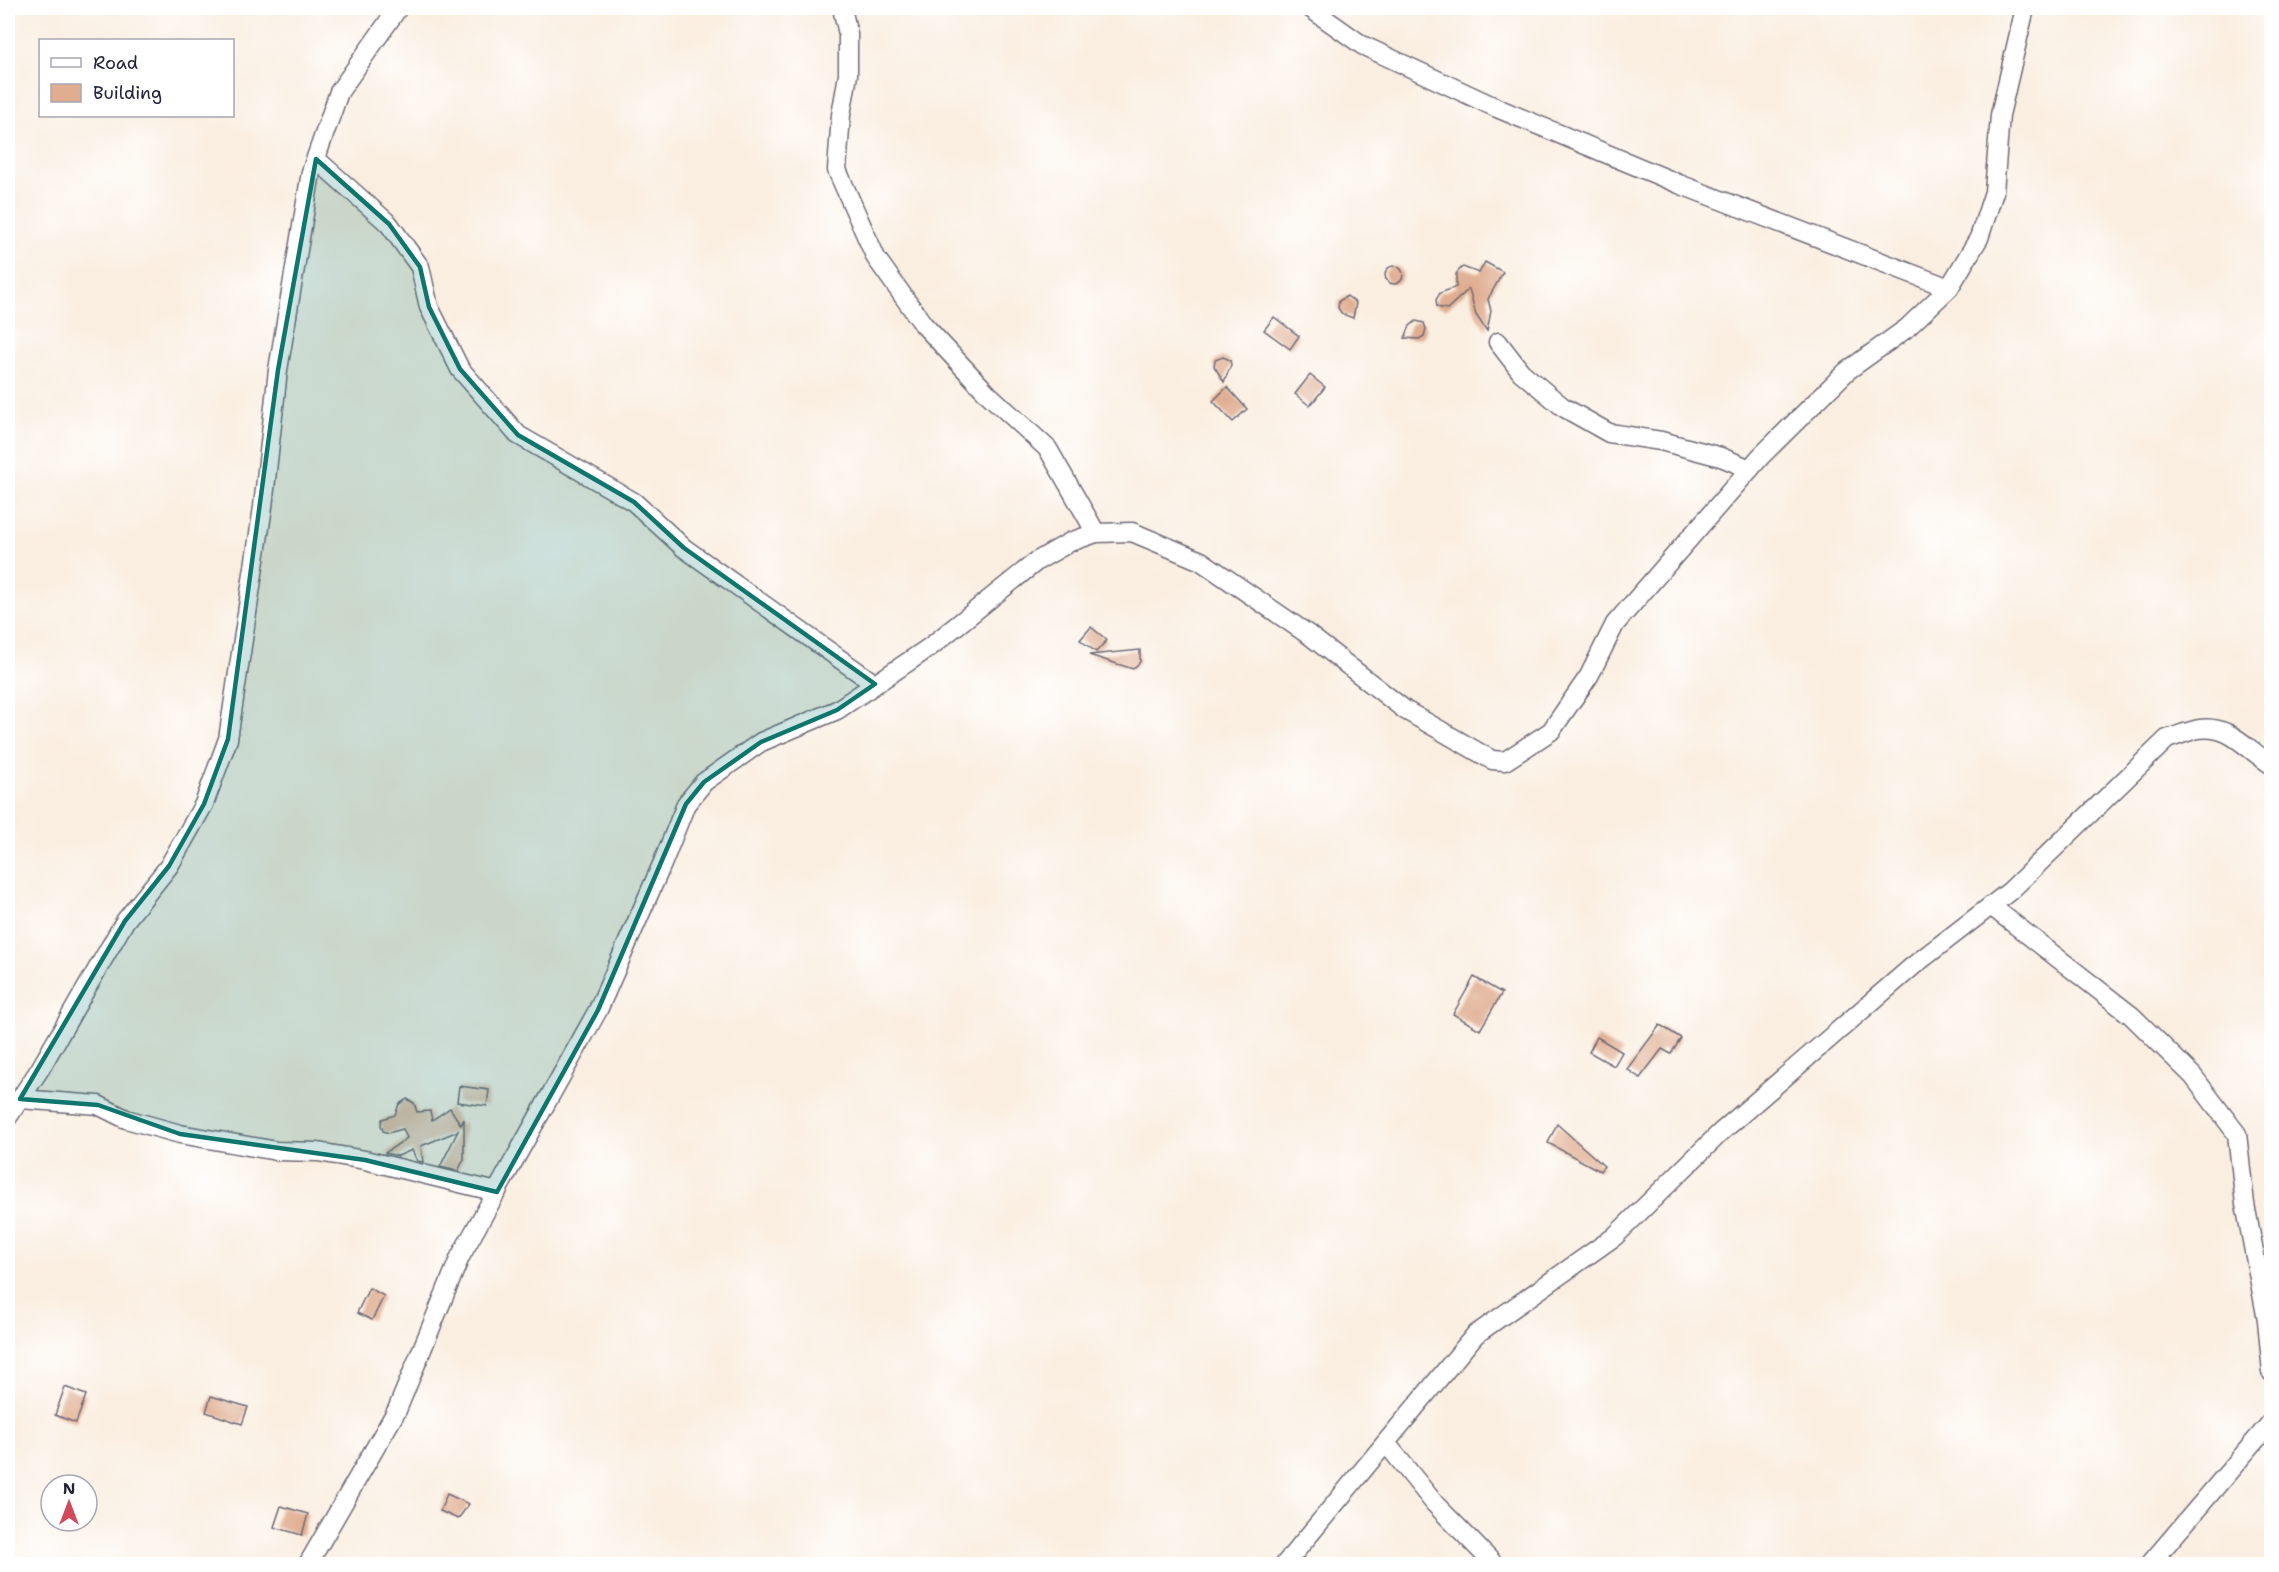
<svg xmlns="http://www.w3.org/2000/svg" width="2279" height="1572" font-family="'Shantell Sans',sans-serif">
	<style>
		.building { fill: #e0ad91 }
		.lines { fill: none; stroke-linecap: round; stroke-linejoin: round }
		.minor-casing { stroke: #6e6975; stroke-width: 21 }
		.minor { stroke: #fff; stroke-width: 18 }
		.marked { fill: #0f766e; fill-opacity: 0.2; stroke: #0f766e; stroke-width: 4.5; stroke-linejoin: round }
	</style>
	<rect width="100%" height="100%" fill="#fff"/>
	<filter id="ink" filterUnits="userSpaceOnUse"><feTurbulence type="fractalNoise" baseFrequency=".0167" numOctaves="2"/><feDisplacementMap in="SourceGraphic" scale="12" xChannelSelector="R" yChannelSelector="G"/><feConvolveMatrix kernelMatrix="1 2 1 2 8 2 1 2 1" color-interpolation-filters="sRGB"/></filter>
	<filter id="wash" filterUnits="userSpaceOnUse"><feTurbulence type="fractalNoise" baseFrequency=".008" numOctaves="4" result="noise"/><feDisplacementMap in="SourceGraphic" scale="24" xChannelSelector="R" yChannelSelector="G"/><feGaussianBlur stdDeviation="1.35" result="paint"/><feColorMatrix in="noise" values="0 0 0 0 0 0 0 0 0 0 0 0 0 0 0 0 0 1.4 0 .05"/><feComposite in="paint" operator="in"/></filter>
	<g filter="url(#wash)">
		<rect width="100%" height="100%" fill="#faeee0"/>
		<g id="blocks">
			<g class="building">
				<polygon points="1485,262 1503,272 1488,299 1491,311 1487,331 1476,315 1469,289 1447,309 1437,307 1436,300 1440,293 1456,287 1456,274 1461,268 1463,267 1479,273"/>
				<circle cx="1394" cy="275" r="9"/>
				<polygon points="1347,296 1356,303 1353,318 1342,314 1338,308 1339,301"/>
				<polygon points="1274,317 1299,336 1290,349 1264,330"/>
				<polygon points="1416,321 1424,323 1426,329 1424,336 1419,339 1405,338 1410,326"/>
				<polygon points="1223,357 1230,360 1231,365 1224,382 1214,366 1215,360"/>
				<polygon points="1310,375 1325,387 1310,406 1295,394"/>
				<polygon points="1227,387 1247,409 1233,422 1213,401"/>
				<polygon points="1091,627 1107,640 1096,652 1080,640"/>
				<polygon points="1140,650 1140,662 1133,669 1089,655"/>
				<polygon points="1474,977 1502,993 1480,1030 1453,1014"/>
				<polygon points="1660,1025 1681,1038 1671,1054 1662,1049 1640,1078 1627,1069"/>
				<polygon points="1597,1037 1622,1052 1614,1066 1589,1052"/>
				<polygon points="459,1086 489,1090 487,1106 457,1102"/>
				<polygon points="407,1099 414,1103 417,1112 430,1111 432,1120 450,1108 461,1125 464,1119 464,1159 458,1171 440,1167 458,1131 421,1146 423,1162 417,1161 412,1150 398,1156 385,1153 407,1138 403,1129 388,1133 383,1131 381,1125 382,1119 395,1115 399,1104"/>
				<polygon points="1557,1124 1604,1166 1600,1171 1548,1143"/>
				<polygon points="369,1288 384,1296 372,1320 357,1313"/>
				<polygon points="65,1387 86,1395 76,1423 55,1415"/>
				<polygon points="211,1396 248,1407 242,1424 206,1412"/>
				<polygon points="447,1494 469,1504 458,1519 440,1511"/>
				<polygon points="281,1506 308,1514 302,1535 274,1527"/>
			</g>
		</g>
	</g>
	<g filter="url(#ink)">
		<use href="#blocks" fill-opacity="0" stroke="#6e6975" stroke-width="1.5"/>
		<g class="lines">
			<g class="minor-casing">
				<g id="minor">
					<polyline points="842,8 848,34 848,75 841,115 837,170 876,258 923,324 988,394 1048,449 1096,533"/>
					<polyline points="1310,8 1362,45 1497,108 1679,184 1949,288"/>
					<polyline points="316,159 389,224 420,267 429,307 460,369 518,435 634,502 684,548 875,684"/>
					<polyline points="1498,342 1521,372 1563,407 1609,433 1661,441 1721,457 1750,469"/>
					<polyline points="1991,906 2132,1016 2193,1076 2237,1134 2245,1204 2267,1320 2272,1373"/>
					<polyline points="20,1099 98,1105 126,1119 180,1134 277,1151 318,1152 365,1160 497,1192"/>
					<polyline points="8,1117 40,1069 125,921 169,866 204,804 228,739 263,507 278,370 311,172 339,92 398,8"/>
					<polyline points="1386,1443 1435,1504 1494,1564"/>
					<polyline points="308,1564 397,1410 460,1257 598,1010 663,862 686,804 704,782 761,742 837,710 930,647 1037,561 1070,542 1096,533 1132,532 1201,561 1309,635 1405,710 1492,760 1505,761 1551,731 1589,676 1615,624 1761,456 1847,371 1907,328 1949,288 1979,238 1994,192 2000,115 2025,8"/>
					<path d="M1285,1564L1475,1335L1614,1237L1721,1132L1913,966L2010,891L2167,739C2177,736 2188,731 2199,729C2230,724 2247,750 2272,765"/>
					<polyline points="2150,1564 2272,1421"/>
				</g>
			</g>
			<use href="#minor" class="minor"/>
		</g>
	</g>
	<path class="marked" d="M316,159L389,224L420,267L429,307L460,369L518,435L634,502L684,548L875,684L837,710L761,742L704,782L686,804L598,1010L497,1192L365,1160L180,1134L98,1105L20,1099L125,921L169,866L204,804L228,739L278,370Z"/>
	<rect width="2279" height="1572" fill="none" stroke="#fff" stroke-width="30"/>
	<rect x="39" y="39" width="195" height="78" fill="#ffffff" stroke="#a7a7b1" stroke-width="1.5"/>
	<rect x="51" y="58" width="30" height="9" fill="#ffffff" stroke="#a7a7b1" stroke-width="1.5"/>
	<text x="93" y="69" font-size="18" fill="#22223b">Road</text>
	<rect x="51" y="84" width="30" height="18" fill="#e0ad91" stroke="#a7a7b1" stroke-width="1.5"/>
	<text x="93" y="99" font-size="18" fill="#22223b">Building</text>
	<g transform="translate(69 1503)"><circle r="28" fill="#ffffff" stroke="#a7a7b1" stroke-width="1.5"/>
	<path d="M0-4.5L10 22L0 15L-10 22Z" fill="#d1495b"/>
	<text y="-9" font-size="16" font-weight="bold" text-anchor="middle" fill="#22223b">N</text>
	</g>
</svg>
